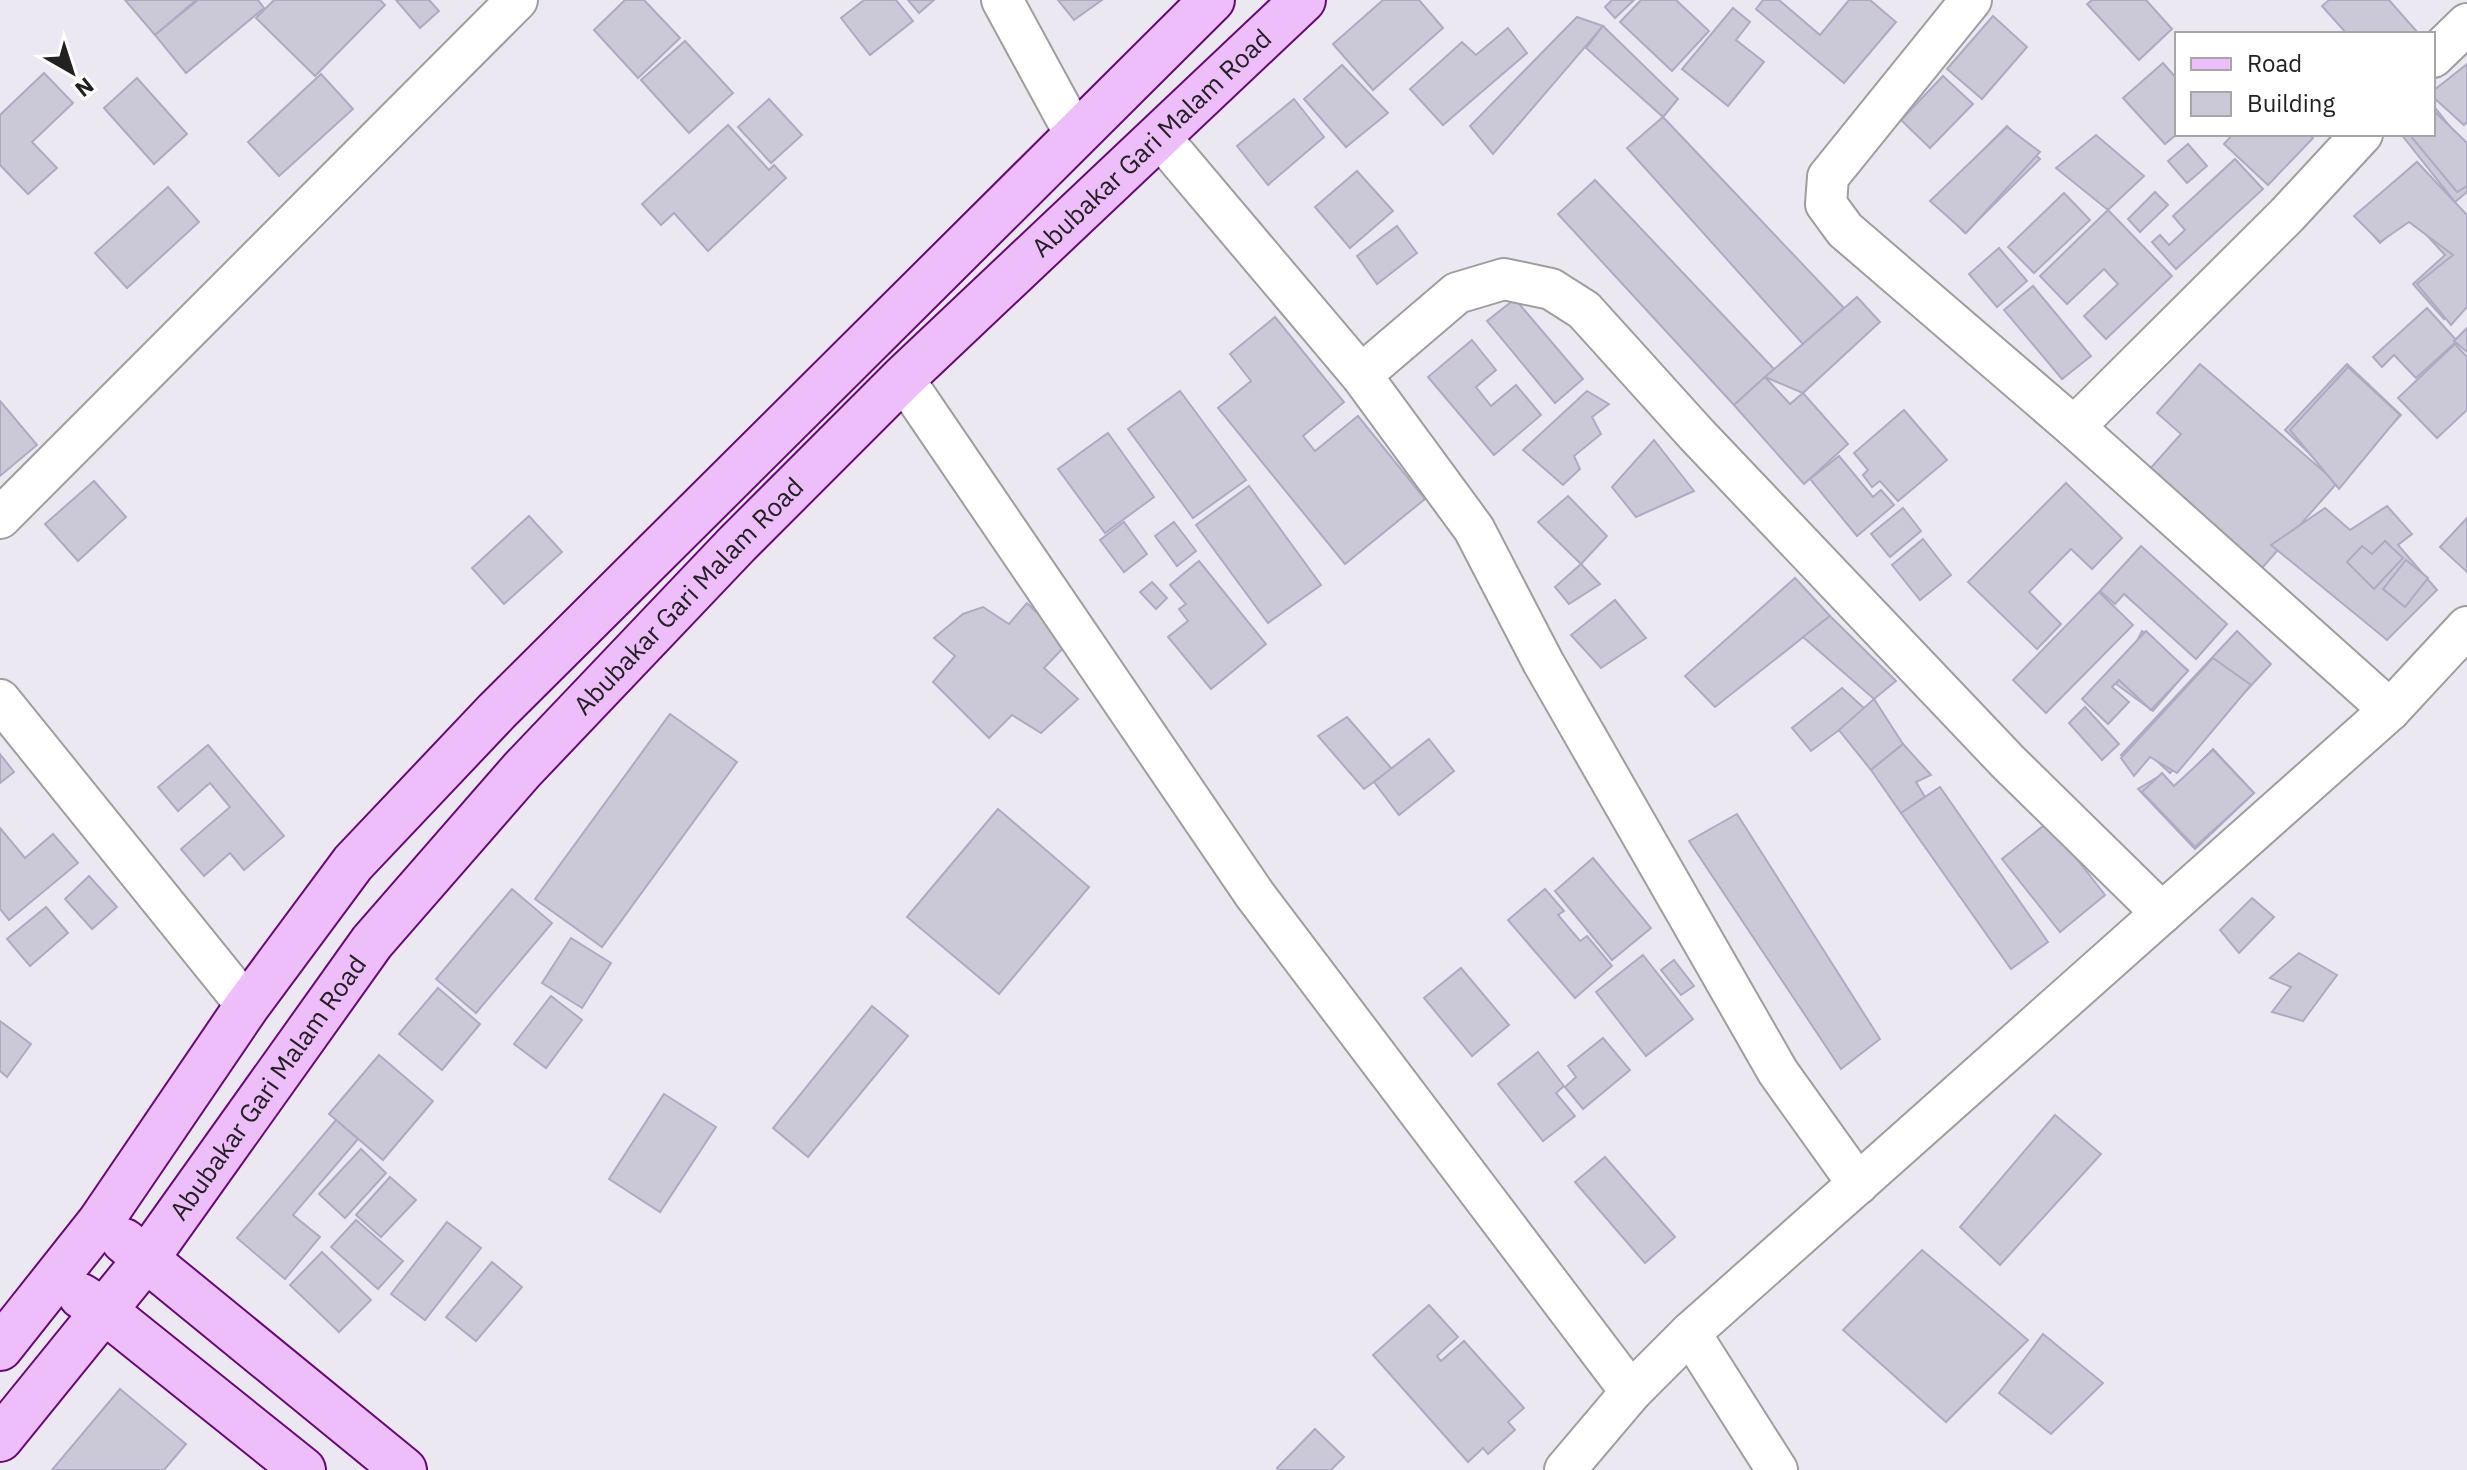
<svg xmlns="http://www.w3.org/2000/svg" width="2467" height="1470" font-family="'IBM Plex Sans',sans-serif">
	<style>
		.building { fill: #cbc8d8; stroke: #afaac3; stroke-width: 2 }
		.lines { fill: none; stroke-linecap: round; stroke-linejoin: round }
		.street-casing { stroke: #9e9e9e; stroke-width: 44 }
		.secondary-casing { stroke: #680779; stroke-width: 48 }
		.street { stroke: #fff; stroke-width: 40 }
		.secondary { stroke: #edbef9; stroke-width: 44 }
		.labels { text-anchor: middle; stroke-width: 8; stroke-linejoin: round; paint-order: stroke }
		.street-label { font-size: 26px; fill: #212121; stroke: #fff }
	</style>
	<rect width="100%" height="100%" fill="#ece8f1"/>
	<g class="building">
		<polygon points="125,0 196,0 155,35"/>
		<polygon points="198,0 258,0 264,8 186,73 155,35"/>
		<polygon points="274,0 380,0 385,5 315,76 256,18"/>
		<polygon points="396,0 429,0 439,11 420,28"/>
		<polygon points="625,0 644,0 680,38 638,78 594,30"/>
		<polygon points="864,0 896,0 913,21 870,55 841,18"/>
		<polygon points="908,0 934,0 919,13"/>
		<polygon points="1058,0 1102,0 1074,20"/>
		<polygon points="1383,0 1419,0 1443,28 1373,90 1333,44"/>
		<polygon points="1612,0 1634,0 1615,18 1605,7"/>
		<polygon points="1641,0 1676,0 1709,31 1672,71 1620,22"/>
		<polygon points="1763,0 1779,0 1820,35 1849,0 1870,0 1896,22 1844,83 1756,9"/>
		<polygon points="2092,0 2146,0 2172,29 2139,60 2087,4"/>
		<polygon points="2329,0 2389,0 2419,34 2347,34 2322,6"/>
		<polygon points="1733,8 1750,22 1736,40 1764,62 1728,106 1682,69"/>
		<polygon points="1993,16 2027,47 1982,99 1947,69"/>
		<polygon points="1577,17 1603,26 1493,154 1470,126"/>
		<polygon points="1603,26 1678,99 1663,117 1586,48"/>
		<polygon points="1508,28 1527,53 1443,125 1410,89 1462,42 1476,55"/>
		<polygon points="685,41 733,93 689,133 641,80"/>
		<polygon points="2163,63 2177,79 2177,134 2165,144 2123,98"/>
		<polygon points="2467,64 2467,122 2464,125 2433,97 2433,91"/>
		<polygon points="1342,65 1388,113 1346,147 1304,99"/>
		<polygon points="44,73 73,103 32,142 57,168 28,194 0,165 0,115"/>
		<polygon points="321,74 353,109 279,176 248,142"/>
		<polygon points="1943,76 1973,104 1930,148 1901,120"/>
		<polygon points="137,78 187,134 154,164 104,108"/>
		<polygon points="769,99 802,135 771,163 738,127"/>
		<polygon points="1294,99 1324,137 1268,185 1237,146"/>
		<polygon points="2433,105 2467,148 2467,192 2455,202 2401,134 2433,134"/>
		<polygon points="2433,110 2467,143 2467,186 2457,192 2409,134 2433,134"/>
		<polygon points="1663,117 1844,308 1803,344 1627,148"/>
		<polygon points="728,125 769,170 774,165 786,178 708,251 674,213 661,225 642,204"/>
		<polygon points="2007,126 2040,159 1965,233 1933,201"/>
		<polygon points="2007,127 2040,152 1966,233 1930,201"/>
		<polygon points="2233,134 2308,134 2313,138 2268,185 2224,144"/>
		<polygon points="2096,135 2144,176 2108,210 2056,168"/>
		<polygon points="2188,144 2207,166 2187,183 2168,161"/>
		<polygon points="2235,159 2263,189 2176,269 2152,242 2160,235 2169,245 2185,230 2173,216"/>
		<polygon points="2417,162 2467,218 2467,299 2444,319 2413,284 2445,255 2409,216 2380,243 2357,216"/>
		<polygon points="2417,162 2467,215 2467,307 2451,325 2417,284 2453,255 2409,222 2380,242 2354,216"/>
		<polygon points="1357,171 1393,211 1350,248 1315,207"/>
		<polygon points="1595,180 1774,369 1734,405 1558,214"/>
		<polygon points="168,187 199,222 127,288 95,253"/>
		<polygon points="2155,192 2168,205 2140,232 2128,219"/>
		<polygon points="2064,193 2090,220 2034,273 2008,247"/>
		<polygon points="2108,210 2172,276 2106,339 2084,316 2118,284 2104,269 2067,304 2040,276"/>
		<polygon points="1397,226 1417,253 1377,284 1357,256"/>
		<polygon points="1999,248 2027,281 1997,307 1969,274"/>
		<polygon points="2033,286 2091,356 2062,379 2004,310"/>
		<polygon points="1857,297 1880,322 1803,393 1765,377"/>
		<polygon points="1515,299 1583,379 1555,403 1487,321"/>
		<polygon points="2427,308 2457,341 2416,378 2394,355 2382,367 2373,357"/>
		<polygon points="1275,317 1344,402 1303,436 1315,451 1358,416 1425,499 1345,564 1218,408 1251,381 1230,354"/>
		<polygon points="2467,328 2467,352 2454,341"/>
		<polygon points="1472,340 1496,370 1476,387 1491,406 1516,385 1541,415 1494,455 1428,377"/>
		<polygon points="2455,344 2467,357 2467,410 2437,438 2398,398"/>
		<polygon points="2200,364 2337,483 2262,568 2149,470 2181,434 2157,413"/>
		<polygon points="2347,364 2401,415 2338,481 2285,430"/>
		<polygon points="2348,367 2400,415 2339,489 2290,430"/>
		<polygon points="1765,377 1790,404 1803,393 1848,444 1804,484 1734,405"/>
		<polygon points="1180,391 1246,480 1193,518 1128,429"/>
		<polygon points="1587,391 1609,404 1592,417 1601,434 1574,456 1580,469 1563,485 1523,450"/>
		<polygon points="0,401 37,445 0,476"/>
		<polygon points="1904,410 1947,460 1898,501 1880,481 1872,487 1863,475 1868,470 1854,453"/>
		<polygon points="1108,433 1154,497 1105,533 1058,469"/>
		<polygon points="1654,440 1694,491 1636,517 1612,487"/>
		<polygon points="1839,456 1873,497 1881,490 1894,505 1857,536 1810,479"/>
		<polygon points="94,481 126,517 78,561 45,524"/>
		<polygon points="2066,483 2122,538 2092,569 2071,549 2029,592 2061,624 2037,649 1968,582"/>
		<polygon points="1249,486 1321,585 1268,623 1196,525"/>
		<polygon points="1568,496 1607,536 1581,564 1538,522"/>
		<polygon points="2387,506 2412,534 2398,545 2437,590 2387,640 2271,545 2325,508 2350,530"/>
		<polygon points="1903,508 1921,531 1890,557 1871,534"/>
		<polygon points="529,516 562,552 504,604 472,568"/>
		<polygon points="2467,518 2467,572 2440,547"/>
		<polygon points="1124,522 1147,554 1124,572 1100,540"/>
		<polygon points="1174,522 1196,551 1177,566 1155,536"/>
		<polygon points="1923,539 1951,575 1920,600 1892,565"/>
		<polygon points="2385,541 2403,558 2374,589 2347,562 2362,546 2372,554"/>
		<polygon points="2141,546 2227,624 2196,659 2124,594 2115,604 2100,591"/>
		<polygon points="2406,560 2428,578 2405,607 2383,589"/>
		<polygon points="1199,561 1266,644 1211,689 1168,637 1188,621 1179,609 1186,604 1170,585"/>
		<polygon points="1581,564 1600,584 1569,604 1555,587"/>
		<polygon points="1795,578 1830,616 1715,707 1685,676"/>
		<polygon points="1152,582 1167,598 1156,609 1140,592"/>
		<polygon points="2099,592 2133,625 2046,713 2013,680"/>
		<polygon points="1615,600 1646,638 1601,668 1571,635"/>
		<polygon points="1027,603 1068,643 1044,668 1078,699 1041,733 1012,715 989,738 933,682 955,656 934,638 963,614 983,607 1009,624"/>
		<polygon points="1830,616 1896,681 1874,699 1803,637"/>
		<polygon points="2142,631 2188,670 2153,711 2116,684"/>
		<polygon points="2146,631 2188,671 2151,710 2119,680 2112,687 2129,702 2108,724 2082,699"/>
		<polygon points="2237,631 2271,664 2170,773 2148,753 2134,768 2121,755"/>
		<polygon points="2213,658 2251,685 2177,773 2150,757 2134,776 2121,758"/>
		<polygon points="1842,688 1866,710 1811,751 1792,728"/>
		<polygon points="1874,699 1903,744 1871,770 1839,730"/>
		<polygon points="2085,707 2119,744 2102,760 2069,723"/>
		<polygon points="670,714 737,762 602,947 535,899"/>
		<polygon points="1347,717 1392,769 1364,789 1318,736"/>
		<polygon points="1429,739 1454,771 1399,815 1374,782"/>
		<polygon points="1903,744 1931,775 1916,782 1925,797 1901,813 1871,770"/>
		<polygon points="208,745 284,836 244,870 230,853 204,876 181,849 230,807 210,783 178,811 158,787"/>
		<polygon points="2213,749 2254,793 2195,849 2138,789 2161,775 2174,788"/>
		<polygon points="2213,750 2254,793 2195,847 2142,792 2162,773 2174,786"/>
		<polygon points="0,754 14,772 0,783"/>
		<polygon points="1940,787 2048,942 2011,969 1901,813"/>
		<polygon points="998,809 1089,887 999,994 907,917"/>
		<polygon points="1737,814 1880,1039 1841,1069 1689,841"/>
		<polygon points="2048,822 2105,895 2060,932 2002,859"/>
		<polygon points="0,828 25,858 53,834 78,863 9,920 0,909"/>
		<polygon points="1593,858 1651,928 1612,960 1555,891"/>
		<polygon points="89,876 117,907 92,929 65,899"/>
		<polygon points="512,889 552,923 476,1013 436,979"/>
		<polygon points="1545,889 1564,911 1558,915 1580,941 1587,936 1612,966 1575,998 1508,920"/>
		<polygon points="2252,898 2274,917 2239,953 2220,930"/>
		<polygon points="46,907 68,933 30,966 7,939"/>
		<polygon points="571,938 611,963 582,1008 542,983"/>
		<polygon points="2299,953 2337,975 2303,1021 2272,1012 2291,987 2270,978"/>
		<polygon points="1643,955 1693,1019 1646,1056 1596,992"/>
		<polygon points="1674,960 1694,986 1681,995 1661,970"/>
		<polygon points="1461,968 1509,1025 1472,1056 1424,998"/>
		<polygon points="438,988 480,1024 442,1070 399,1034"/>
		<polygon points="551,996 582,1020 546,1068 514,1044"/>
		<polygon points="872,1006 908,1036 808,1157 773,1128"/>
		<polygon points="0,1021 31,1044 7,1077 0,1071"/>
		<polygon points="1603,1038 1630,1070 1583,1109 1565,1087 1576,1077 1568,1066"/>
		<polygon points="1538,1052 1564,1086 1556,1093 1575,1116 1543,1141 1498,1084"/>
		<polygon points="379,1055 433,1101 383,1160 329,1114"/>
		<polygon points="664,1094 716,1127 660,1212 609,1179"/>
		<polygon points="2055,1115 2101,1154 2000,1265 1960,1227"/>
		<polygon points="336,1120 358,1139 293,1215 320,1237 285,1279 237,1238"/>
		<polygon points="361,1149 386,1173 345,1218 319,1194"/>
		<polygon points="1605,1157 1675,1237 1645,1263 1575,1182"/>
		<polygon points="390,1177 416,1200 381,1237 356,1215"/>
		<polygon points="356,1220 403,1261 378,1289 331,1247"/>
		<polygon points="447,1222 481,1248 425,1320 391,1294"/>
		<polygon points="1922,1250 2028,1340 1946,1422 1843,1330"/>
		<polygon points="322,1252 371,1300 339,1332 290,1285"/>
		<polygon points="492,1262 522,1287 476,1341 446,1317"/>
		<polygon points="1429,1305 1458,1337 1437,1356 1441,1361 1464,1341 1524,1408 1508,1422 1515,1430 1488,1454 1483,1448 1468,1462 1373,1355"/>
		<polygon points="2043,1334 2103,1383 2051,1434 1999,1393"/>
		<polygon points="120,1389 186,1444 164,1470 52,1470"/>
		<polygon points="1315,1429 1344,1457 1331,1470 1279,1470 1277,1468"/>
	</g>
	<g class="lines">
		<g class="street-casing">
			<g id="street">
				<polyline points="1002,0 1076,136"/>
				<polyline points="1971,0 1828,177 1826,204 1845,230 2074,427 2390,710"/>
				<polyline points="2433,57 2467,24"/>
				<polyline points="1159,136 1361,375 1474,529 1543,662 1778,1072 1858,1184"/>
				<polyline points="1361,375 1457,293 1504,279 1551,289 1584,310 1697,435 2008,762 2162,913"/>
				<polyline points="903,378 1255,895 1631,1392"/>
				<polyline points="2074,427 2287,215 2362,134"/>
				<polyline points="0,518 517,0"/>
				<polyline points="0,700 247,1006"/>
				<polyline points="1690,1333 1777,1470"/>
				<polyline points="1565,1470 1631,1392 1690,1333 2390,710 2467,627"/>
			</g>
		</g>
		<g class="secondary-casing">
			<g id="secondary">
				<polyline points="124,1241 404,1470"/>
				<polyline points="81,1296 106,1312 303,1470"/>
				<polyline points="0,1348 100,1222 247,1006 353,863 497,711 1212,0"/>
				<path id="s1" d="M0,1439L146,1259L372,942L522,770L737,544L903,378L1303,0"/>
			</g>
		</g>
		<use href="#street" class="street"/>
		<use href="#secondary" class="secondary"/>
	</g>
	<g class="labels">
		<g class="street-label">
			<text dy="9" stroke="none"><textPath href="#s1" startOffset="1738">Abubakar Gari Malam Road</textPath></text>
			<text dy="9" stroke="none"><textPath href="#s1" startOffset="1090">Abubakar Gari Malam Road</textPath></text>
			<text dy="9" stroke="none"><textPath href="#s1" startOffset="442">Abubakar Gari Malam Road</textPath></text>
		</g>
	</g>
	<rect x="2175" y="32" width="260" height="104" fill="#ffffff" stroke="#a6a6a6" stroke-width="2"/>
	<rect x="2191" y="58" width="40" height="12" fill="#edbef9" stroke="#a6a6a6" stroke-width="2"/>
	<text x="2247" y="72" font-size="24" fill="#212121">Road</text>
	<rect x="2191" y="92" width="40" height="24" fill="#cbc8d8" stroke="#a6a6a6" stroke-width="2"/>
	<text x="2247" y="112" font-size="24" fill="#212121">Building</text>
	<g transform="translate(72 72) rotate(141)" stroke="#ffffff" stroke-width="6" paint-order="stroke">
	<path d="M0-6L14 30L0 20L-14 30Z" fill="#212121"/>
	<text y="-12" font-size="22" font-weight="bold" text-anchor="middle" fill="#212121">N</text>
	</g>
</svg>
